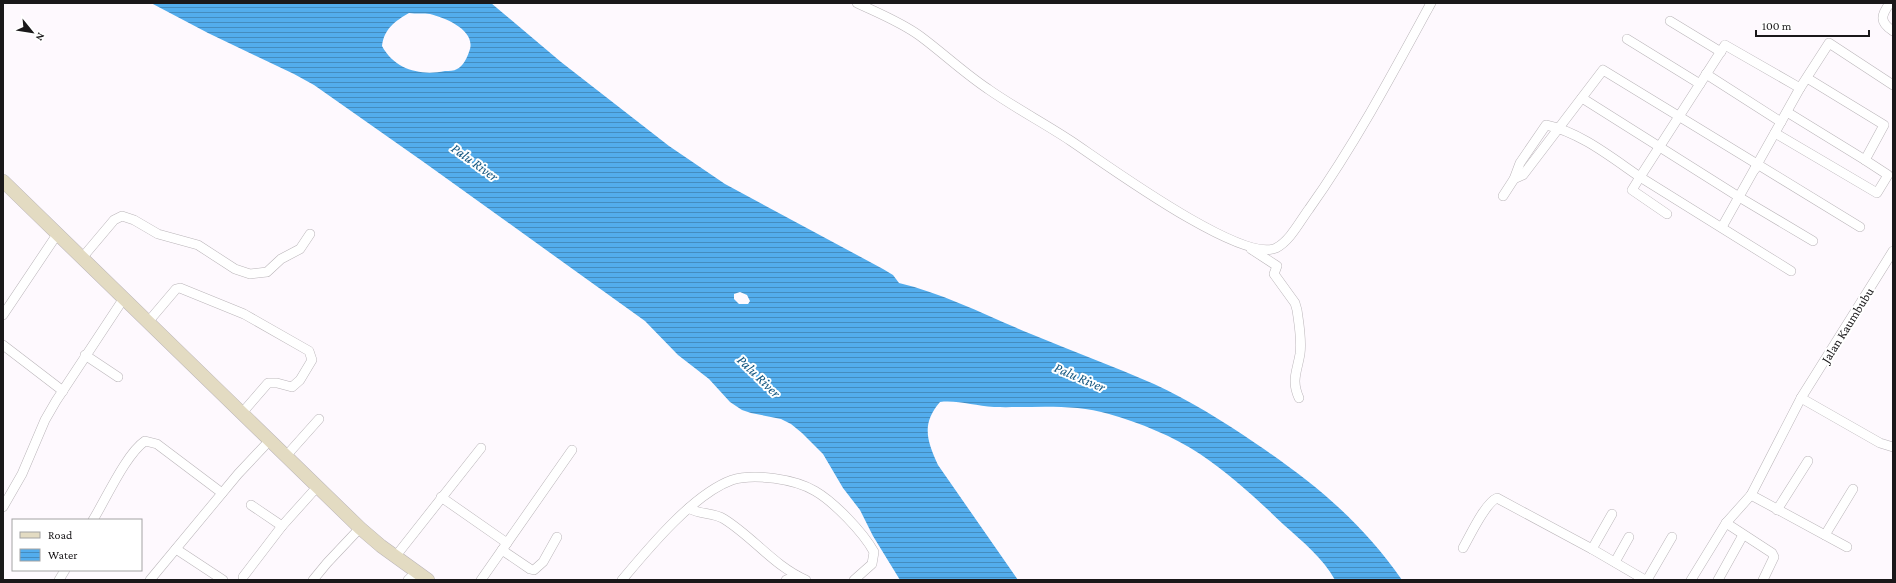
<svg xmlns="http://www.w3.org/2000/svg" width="1896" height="583" font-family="'Crimson Pro',serif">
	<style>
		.water { fill: url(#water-rules); fill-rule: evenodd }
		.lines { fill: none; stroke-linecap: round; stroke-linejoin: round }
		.minor-casing { stroke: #bab5b9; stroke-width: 10 }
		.secondary-casing { stroke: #bab5b9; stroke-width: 14 }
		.minor { stroke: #fff; stroke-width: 9 }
		.secondary { stroke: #e3dbc2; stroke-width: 13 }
		.labels { text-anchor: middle; stroke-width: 4; stroke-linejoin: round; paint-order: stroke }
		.street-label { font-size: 13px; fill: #1a181a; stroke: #fff }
		.water-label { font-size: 14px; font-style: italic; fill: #135680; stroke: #fff }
	</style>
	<defs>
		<pattern id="water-rules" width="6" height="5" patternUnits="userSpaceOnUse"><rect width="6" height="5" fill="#53aded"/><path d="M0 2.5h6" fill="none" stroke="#448cbf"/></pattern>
	</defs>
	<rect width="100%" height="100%" fill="#fef9fe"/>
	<path class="water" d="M151,3H491L561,62L669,146L725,184L883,269L893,275L899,283C945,294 987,316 1031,334C1072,351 1113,366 1154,384C1189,400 1223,421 1255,443C1314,483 1361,521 1402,580H1335C1323,558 1303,542 1284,525C1258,500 1230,474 1200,454C1173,436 1140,423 1109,414C1072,403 1032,408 994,407C975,406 958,400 940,402C921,424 927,441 938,465L1018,580H900L873,536L860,510L843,488L823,454L802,433L791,424L781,419L751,413L742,410L730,402L709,379L678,355L645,321L425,163L314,85L294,74L208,33ZM409,13C416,14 424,13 430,14C446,18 478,31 469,52C467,58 463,66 457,69C454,71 449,71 445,71C421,76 395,70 382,46C384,29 395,21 409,13ZM740,292L747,295L750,301L748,304H739L734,299V294Z"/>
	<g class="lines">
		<g class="minor-casing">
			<g id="minor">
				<path d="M857,3C878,13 901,22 920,36C943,53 964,73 988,89C1015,108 1044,123 1071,141C1104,163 1242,264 1276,248C1290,241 1300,221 1309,209C1355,144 1393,73 1431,3"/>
				<path d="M1890,3C1881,15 1879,22 1893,31"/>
				<polyline points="1670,21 1721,52"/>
				<polyline points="1627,39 1700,84"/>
				<polyline points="1706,74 1781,122"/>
				<polyline points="1582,98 1739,197 1813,241"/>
				<polyline points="1787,112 1865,160 1884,125 1807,78"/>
				<polyline points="1775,133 1877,193 1888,175 1865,160"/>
				<polyline points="1755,169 1757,164 1860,227"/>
				<polyline points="1514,179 1523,175 1603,70 1757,164"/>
				<path d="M1503,196L1514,179L1520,163L1546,125C1580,132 1612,158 1640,177L1632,190L1667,214"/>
				<polyline points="1722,227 1800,88"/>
				<path d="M1251,249L1277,266L1274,274L1295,303L1297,310C1299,324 1302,340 1300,354C1297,372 1291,380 1299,398"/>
				<polyline points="82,258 114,220 122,216 134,220 158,234 198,245 235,269 250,274 267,272 281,259 300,249 310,234"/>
				<polyline points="1791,271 1640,177 1725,45 1800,88 1829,43 1893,85"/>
				<polyline points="3,315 58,233"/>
				<polyline points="148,322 176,289 180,288 244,314 309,351 312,360 300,380 292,387 277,383 268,383 242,413"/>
				<polyline points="3,345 63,391"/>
				<polyline points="85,355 118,377"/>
				<polyline points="1801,398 1880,443 1893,447"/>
				<polyline points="286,456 319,419"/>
				<polyline points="1751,495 1847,547"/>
				<polyline points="441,497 507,543"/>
				<polyline points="251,505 282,526"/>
				<polyline points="3,507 22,474 45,420 56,401 124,298"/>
				<path d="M689,508C699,515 713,512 724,519C753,537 774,566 806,580"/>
				<polyline points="1777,510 1808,461"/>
				<path d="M93,520C106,499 126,454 145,441L157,444L222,493"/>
				<polyline points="1726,523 1772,553 1774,557 1763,580"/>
				<polyline points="1825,535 1853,489"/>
				<path d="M1463,548C1470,536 1485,503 1497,498L1592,549L1612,514"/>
				<polyline points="176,549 223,580"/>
				<polyline points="1592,549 1645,580"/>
				<polyline points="502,550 530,569 534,570 543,562 557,537"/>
				<polyline points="395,557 481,448"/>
				<polyline points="1615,562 1629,537"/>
				<polyline points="243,577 282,526 317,487"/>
				<polyline points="59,580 65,570"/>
				<polyline points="150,580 238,474 270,440"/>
				<polyline points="313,580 327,563 360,528"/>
				<polyline points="408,580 416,572"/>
				<polyline points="481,580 572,450"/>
				<path d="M622,580C648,549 693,494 732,480C754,473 795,479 815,491C834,502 863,532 874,552L872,564L854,580"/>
				<polyline points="786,580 797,576"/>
				<polyline points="1647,580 1672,537"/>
				<polyline points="1691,580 1726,523 1751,495 1801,398 1893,251"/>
				<polyline points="1718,580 1743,535"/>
			</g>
		</g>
		<g class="secondary-casing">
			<polyline id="secondary" points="3,181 360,528 381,546 428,580"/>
		</g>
		<use href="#minor" class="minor"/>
		<use href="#secondary" class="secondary"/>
	</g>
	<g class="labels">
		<g class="street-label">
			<text transform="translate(1847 325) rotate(-58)" y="5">Jalan Kaumbubu</text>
		</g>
		<g class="water-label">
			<text transform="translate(475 162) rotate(36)" y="5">Palu River</text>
			<text transform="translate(759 376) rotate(44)" y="5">Palu River</text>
			<text transform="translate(1080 377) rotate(23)" y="5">Palu River</text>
		</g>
	</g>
	<rect width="1896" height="583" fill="none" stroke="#1a181a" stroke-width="8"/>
	<rect x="12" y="519" width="130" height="52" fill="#ffffff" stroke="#a3a3a3"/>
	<rect x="20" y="532" width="20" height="6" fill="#e3dbc2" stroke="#a3a3a3"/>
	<text x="48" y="539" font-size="12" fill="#1a181a">Road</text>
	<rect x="20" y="549" width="20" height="12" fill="url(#water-rules)" stroke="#a3a3a3"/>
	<text x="48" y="559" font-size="12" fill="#1a181a">Water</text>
	<g transform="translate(32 32) rotate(120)" stroke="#ffffff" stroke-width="3" paint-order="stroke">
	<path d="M0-3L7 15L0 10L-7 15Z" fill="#1a181a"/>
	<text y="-6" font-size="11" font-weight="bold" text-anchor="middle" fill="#1a181a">N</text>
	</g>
	<path d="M1756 30v6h113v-6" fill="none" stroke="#1a181a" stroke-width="2"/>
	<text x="1762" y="30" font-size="12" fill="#1a181a" stroke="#ffffff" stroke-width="3" paint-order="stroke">100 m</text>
</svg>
